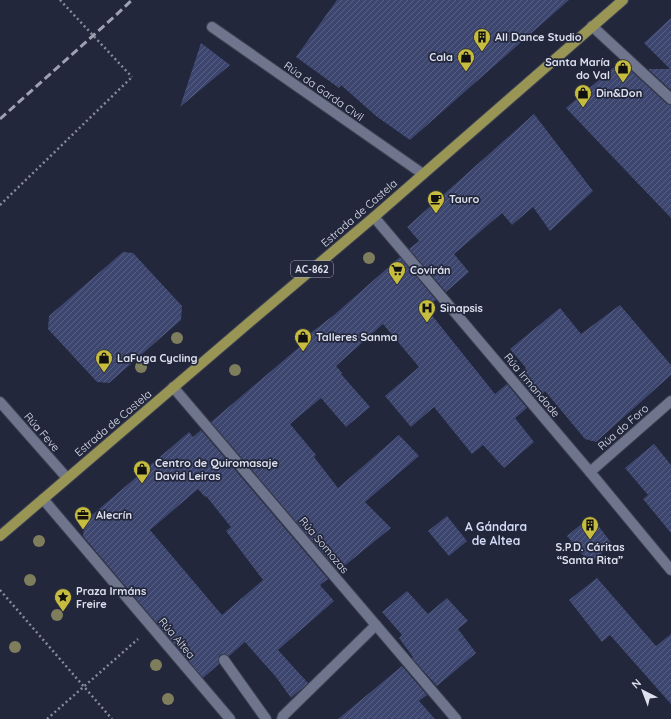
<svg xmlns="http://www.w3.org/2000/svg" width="671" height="719" font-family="Quicksand,sans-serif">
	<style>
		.building { fill: url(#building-hatch); fill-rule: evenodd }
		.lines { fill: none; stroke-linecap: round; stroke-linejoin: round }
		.service-casing { stroke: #3e4153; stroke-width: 12 }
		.minor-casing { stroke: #3e4153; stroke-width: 12 }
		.primary-casing { stroke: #3e4153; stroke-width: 12 }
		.path { stroke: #878b9c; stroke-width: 2.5; stroke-dasharray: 2 3; stroke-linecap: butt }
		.service { stroke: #6e758d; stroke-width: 10 }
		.minor { stroke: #6e758d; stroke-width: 10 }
		.primary { stroke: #999655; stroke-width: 10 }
		.rail { stroke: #9da1b1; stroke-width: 3; stroke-dasharray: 8 4; stroke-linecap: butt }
		.path-bridge { stroke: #878b9c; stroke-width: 2.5; stroke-dasharray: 2 3; stroke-linecap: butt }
		.tree { fill: #7e7d5c }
		.labels { text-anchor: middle; stroke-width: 3.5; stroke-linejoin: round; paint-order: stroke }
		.shield { fill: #22273b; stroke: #a5a8b8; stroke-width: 1 }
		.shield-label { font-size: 10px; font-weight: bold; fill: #dde0ee }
		.poi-label { font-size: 11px; font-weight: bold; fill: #dde0ee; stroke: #22273b; text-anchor: start }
		.street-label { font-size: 11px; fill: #dde0ee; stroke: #22273b }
		.neighbourhood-label { font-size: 12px; font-weight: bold; fill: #d3dbf6; stroke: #22273b }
	</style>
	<defs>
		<pattern id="building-hatch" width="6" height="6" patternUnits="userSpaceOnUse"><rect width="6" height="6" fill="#3d466f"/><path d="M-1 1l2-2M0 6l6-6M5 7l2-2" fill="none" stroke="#596084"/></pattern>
	</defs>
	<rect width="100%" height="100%" fill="#22273b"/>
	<g class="building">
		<polygon points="337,0 569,0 410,140 376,116 341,85 339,88 296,57"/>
		<polygon points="671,18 671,90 648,69 670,69 644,43"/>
		<polygon points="201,43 230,65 180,107"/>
		<polygon points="613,68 628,68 667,104 671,105 671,218 566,108"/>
		<polygon points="534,114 593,191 550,231 533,207 512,225 502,213 454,254 469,272 446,292 409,249 419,241 407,227"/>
		<polygon points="123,252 133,253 182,306 181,320 109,383 97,382 48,329 49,316"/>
		<polygon points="400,257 436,300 426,308 495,394 507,384 527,408 515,418 534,442 504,468 483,445 472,454 434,407 411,427 385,396 419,367 383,324 336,366 342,373 341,374 370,407 346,427 321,398 290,424 316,455 314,457 338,488 399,435 419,456 365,502 391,528 338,571 211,422 310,338 308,335 334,315"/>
		<polygon points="620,305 671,365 671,375 596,442 585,439 545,391 537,399 517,376 526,368 510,349 560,308 581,334"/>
		<path d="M201,430L328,579L320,585L334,601L278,650L308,683L291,698L276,677L245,642L229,656L224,654L220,655L218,660L219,664L203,678L83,536L85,521L189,432L193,437ZM198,489L205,497L206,496L231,527L226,531L263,580L222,615L150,530Z"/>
		<polygon points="654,444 671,465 671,533 643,499 648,495 625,468"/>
		<polygon points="447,516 467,541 449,556 428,531"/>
		<polygon points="591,516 612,544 590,564 567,536"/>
		<polygon points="597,578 656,646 671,634 671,704 610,635 602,642 569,600"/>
		<polygon points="407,591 428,614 447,598 468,621 458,629 476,653 437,686 412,658 413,657 399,638 402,635 382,612"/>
		<polygon points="402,666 427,695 419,701 435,719 338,719"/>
	</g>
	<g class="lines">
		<g class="service-casing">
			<g id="service">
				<polyline points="224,660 266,719"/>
				<polyline points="282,719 283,716 376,625"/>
			</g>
		</g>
		<g class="minor-casing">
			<g id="minor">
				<polyline points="592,26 671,99"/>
				<polyline points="212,27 423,174"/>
				<polyline points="374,217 590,472 671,570"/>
				<polyline points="173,387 456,719"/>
				<polyline points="0,402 67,478"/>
				<polyline points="590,472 671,401"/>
				<polyline points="43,499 230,719"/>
			</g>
		</g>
		<g class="primary-casing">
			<polyline id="primary" points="0,536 251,321 374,217 623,0"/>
		</g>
		<g class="path">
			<polyline points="0,205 132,77"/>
			<polyline points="0,590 112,719"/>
			<polyline points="47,719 138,639"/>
		</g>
		<use href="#service" class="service"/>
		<use href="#minor" class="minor"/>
		<use href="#primary" class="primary"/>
		<polyline class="rail" points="0,119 115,16 132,0"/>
		<polyline class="path-bridge" points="60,0 132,77"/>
	</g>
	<g class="tree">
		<circle cx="369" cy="258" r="6"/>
		<circle cx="177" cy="338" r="6"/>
		<circle cx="141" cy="367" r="6"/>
		<circle cx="235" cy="370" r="6"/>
		<circle cx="39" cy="541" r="6"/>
		<circle cx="30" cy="580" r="6"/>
		<circle cx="57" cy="615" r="6"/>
		<circle cx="15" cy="647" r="6"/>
		<circle cx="156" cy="665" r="6"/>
		<circle cx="168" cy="699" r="6"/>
	</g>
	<defs>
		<g id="building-pin" transform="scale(0.9)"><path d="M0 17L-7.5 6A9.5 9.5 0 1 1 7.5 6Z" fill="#c6bc3d" stroke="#22273b"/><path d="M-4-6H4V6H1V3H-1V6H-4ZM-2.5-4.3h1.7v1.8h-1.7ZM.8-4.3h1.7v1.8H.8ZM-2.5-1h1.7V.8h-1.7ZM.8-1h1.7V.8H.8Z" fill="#111"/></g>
		<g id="shop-pin" transform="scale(0.9)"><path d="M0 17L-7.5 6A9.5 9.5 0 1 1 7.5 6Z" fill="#c6bc3d" stroke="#22273b"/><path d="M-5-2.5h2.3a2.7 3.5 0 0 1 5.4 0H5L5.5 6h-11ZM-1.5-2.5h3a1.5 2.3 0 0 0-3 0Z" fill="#111"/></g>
		<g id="cafe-pin" transform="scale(0.9)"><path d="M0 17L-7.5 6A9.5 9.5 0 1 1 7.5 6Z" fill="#c6bc3d" stroke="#22273b"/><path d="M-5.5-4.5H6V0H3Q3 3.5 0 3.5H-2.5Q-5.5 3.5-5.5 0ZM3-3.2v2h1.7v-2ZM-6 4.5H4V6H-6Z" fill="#111"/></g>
		<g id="supermarket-pin" transform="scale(0.9)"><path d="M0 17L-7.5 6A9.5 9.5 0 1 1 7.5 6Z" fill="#c6bc3d" stroke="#22273b"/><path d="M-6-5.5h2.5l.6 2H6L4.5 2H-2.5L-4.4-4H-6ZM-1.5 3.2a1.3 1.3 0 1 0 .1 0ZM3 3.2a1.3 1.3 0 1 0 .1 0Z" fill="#111"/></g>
		<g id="hospital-pin" transform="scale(0.9)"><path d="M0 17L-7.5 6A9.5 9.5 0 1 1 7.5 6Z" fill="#c6bc3d" stroke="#22273b"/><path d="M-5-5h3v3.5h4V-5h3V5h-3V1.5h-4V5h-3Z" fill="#111"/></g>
		<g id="office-pin" transform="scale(0.9)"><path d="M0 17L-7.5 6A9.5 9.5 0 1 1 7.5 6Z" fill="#c6bc3d" stroke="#22273b"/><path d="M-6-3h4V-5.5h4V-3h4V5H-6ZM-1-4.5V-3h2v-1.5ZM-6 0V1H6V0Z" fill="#111"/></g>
		<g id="sight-pin" transform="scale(0.9)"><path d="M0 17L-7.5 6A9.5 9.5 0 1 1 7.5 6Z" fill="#c6bc3d" stroke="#22273b"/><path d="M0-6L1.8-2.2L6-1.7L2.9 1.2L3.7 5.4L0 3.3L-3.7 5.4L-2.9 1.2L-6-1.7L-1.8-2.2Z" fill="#111"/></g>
	</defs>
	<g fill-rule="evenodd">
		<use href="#building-pin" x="482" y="37"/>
		<use href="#shop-pin" x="466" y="57"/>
		<use href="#shop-pin" x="623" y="68"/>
		<use href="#shop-pin" x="583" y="93"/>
		<use href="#cafe-pin" x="436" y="199"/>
		<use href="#supermarket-pin" x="397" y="270"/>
		<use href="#hospital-pin" x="427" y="308"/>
		<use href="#shop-pin" x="303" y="337"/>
		<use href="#shop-pin" x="104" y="358"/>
		<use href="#shop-pin" x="142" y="469"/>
		<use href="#office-pin" x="83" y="515"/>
		<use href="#building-pin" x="590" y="525"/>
		<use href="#sight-pin" x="63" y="597"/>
	</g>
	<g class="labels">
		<rect class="shield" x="291" y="261" width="42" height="16" rx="3"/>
		<g class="shield-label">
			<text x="312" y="273">AC-862</text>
		</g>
		<g class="poi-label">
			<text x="495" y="41">All Dance Studio</text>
			<text x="453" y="61" text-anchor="end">Cala</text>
			<text x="610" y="66" text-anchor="end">Santa María<tspan x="610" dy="13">do Val</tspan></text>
			<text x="596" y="97">Din&amp;Don</text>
			<text x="449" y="203">Tauro</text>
			<text x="410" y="274">Covirán</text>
			<text x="440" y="312">Sinapsis</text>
			<text x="316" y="341">Talleres Sanma</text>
			<text x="117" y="362">LaFuga Cycling</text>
			<text x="155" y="467">Centro de Quiromasaje<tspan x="155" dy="13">David Leiras</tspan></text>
			<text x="96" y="519">Alecrín</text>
			<text x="590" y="551" text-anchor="middle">S.P.D. Cáritas<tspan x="590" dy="13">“Santa Rita”</tspan></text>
			<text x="76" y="595">Praza Irmáns<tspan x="76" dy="13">Freire</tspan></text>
		</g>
		<g class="street-label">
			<text transform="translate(324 91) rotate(35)" y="4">Rúa da Garda Civil</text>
			<text transform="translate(359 213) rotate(-41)" y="4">Estrada de Castela</text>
			<text transform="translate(532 385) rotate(50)" y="4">Rúa Irmandade</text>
			<text transform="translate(113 423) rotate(-40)" y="4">Estrada de Castela</text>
			<text transform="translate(623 427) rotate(-41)" y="4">Rúa do Foro</text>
			<text transform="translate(42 432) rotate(49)" y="4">Rúa Feve</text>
			<text transform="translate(324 545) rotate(50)" y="4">Rúa Somozas</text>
			<text transform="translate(177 638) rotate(50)" y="4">Rúa Altea</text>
		</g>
		<g class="neighbourhood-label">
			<text x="496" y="531">A Gándara<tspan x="496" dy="14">de Altea</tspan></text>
		</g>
	</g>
	<g transform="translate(643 691) rotate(318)" stroke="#22273b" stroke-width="3" paint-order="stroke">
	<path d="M0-3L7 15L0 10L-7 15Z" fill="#dde0ee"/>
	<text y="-6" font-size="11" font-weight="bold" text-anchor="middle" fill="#dde0ee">N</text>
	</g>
</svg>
